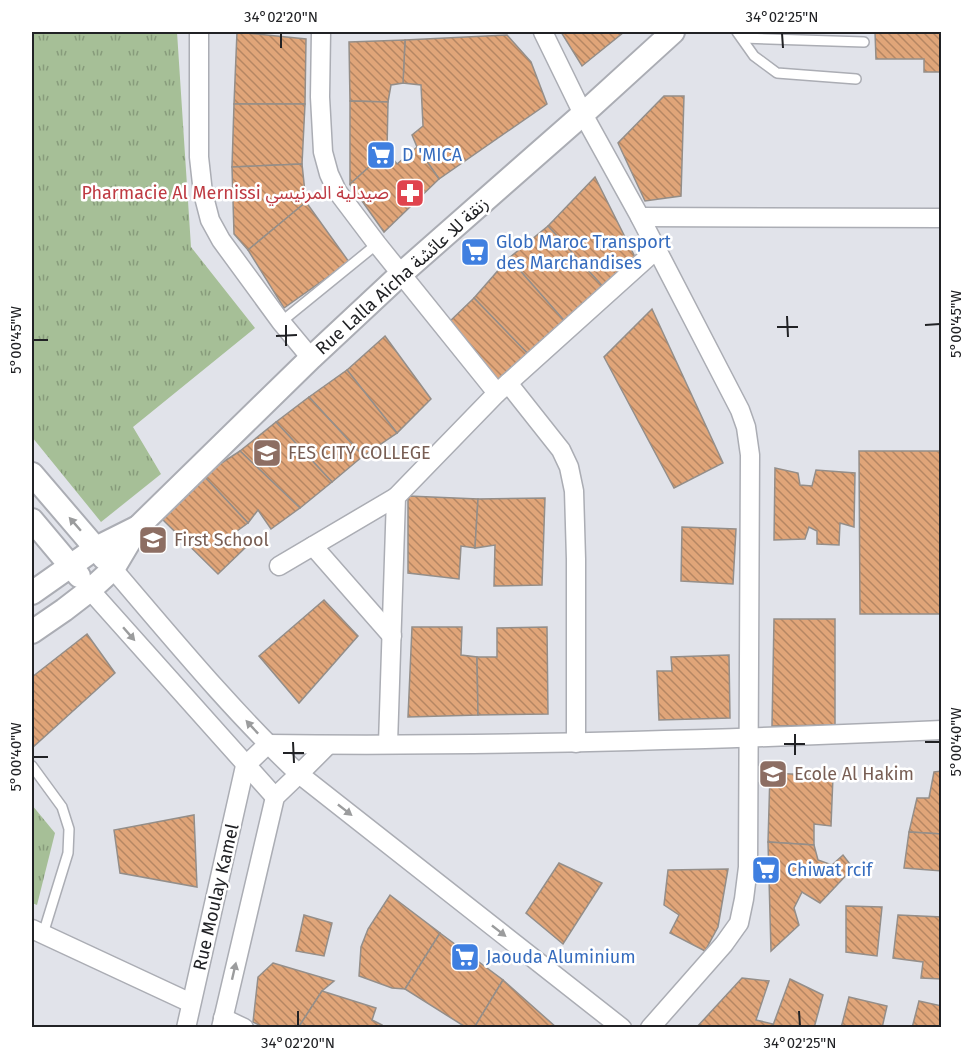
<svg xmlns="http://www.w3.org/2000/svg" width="973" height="1059" font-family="'Fira Sans','Noto Sans Arabic',sans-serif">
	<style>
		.grass { fill: url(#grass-tufts) }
		.building { fill: url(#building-back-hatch); stroke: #948e89; stroke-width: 1.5 }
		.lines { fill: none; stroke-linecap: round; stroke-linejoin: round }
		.service-casing { stroke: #abadb4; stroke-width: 12 }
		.minor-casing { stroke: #abadb4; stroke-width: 21 }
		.tertiary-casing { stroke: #abadb4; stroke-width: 26 }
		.service { stroke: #fff; stroke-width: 9 }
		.minor { stroke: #fff; stroke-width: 18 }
		.tertiary { stroke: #fff; stroke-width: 22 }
		.oneway { fill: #9b9c9d }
		.ticks { fill: none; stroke: #212225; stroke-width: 2 }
		.labels { text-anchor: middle; stroke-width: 5; stroke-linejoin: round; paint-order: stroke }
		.shop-label { font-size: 18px; fill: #366cbe; stroke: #fff; text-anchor: start }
		.health-label { font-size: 18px; fill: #be3a42; stroke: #fff; text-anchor: end }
		.street-label { font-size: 18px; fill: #212225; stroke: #fff }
		.education-label { font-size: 18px; fill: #785e54; stroke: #fff; text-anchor: start }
		.neatline { fill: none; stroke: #212225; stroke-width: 2 }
		.ticks-label { font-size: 15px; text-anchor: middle; fill: #212225 }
	</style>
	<defs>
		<pattern id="grass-tufts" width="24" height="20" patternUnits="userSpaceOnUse" patternTransform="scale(1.5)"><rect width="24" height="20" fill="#a6bf97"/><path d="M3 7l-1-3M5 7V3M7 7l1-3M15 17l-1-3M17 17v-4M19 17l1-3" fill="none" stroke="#879b7b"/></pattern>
		<pattern id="building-back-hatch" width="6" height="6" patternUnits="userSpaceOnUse" patternTransform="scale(1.5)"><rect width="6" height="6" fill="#e0a579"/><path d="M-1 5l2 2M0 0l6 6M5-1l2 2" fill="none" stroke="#b58663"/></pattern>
	</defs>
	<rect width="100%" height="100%" fill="#e1e3ea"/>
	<g class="grass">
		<polygon points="32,32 177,32 191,247 255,328 133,427 161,474 101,522 32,437"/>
		<polygon points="32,805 55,833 37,905 32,903"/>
	</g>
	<g class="building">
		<polygon points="237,32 306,39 305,104 234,104"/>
		<polygon points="561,32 624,32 582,66"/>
		<polygon points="875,32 942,32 942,72 924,72 924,59 876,59"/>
		<polygon points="507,35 531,62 547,104 439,179 417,147 412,135 423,126 421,85 403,83 405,40"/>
		<polygon points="405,40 403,83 391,85 388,102 350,101 349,42"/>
		<polygon points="664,96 684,96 681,196 645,201 618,143"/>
		<polygon points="350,101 388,102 387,151 350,184"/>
		<polygon points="234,104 305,104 302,164 232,167"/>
		<polygon points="417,147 439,179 384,232 350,184 387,151 397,164"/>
		<polygon points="302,164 306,202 248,250 234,234 232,167"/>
		<polygon points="595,177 635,257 605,289 548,226"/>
		<polygon points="306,202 349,262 284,308 248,250"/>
		<polygon points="548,226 605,289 567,324 509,258"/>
		<polygon points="509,258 567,324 530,356 474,298"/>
		<polygon points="474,298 530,356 497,384 447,324"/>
		<polygon points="652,309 723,463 674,488 604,357"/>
		<polygon points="385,336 431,399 397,433 347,370"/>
		<polygon points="347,370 397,433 363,456 309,397"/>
		<polygon points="309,397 363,456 332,482 276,422"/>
		<polygon points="276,422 332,482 300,508 240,451"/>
		<polygon points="240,451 300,508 271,529 258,510 248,523 203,475"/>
		<polygon points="859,451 942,451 942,614 860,614"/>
		<polygon points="775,468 798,473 800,485 812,486 816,470 855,473 854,527 840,523 839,545 817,544 817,531 809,527 805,539 774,540"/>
		<polygon points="203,475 248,523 233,534 247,546 218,574 159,516"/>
		<polygon points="408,496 478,499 475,548 461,546 459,579 408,573"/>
		<polygon points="545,498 542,585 494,586 495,545 475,548 478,499"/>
		<polygon points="682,527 736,529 733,584 681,581"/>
		<polygon points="324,600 358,636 299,703 259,656"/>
		<polygon points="774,619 835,619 835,725 772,726"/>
		<polygon points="412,627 462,627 461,655 477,657 478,715 408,717"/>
		<polygon points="547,627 548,714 478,715 477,657 497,657 497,628"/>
		<polygon points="87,634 115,673 32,748 32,677"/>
		<polygon points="729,655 730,718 659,720 657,671 672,671 671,657"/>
		<polygon points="942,771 942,834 909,832 917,798 929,798 934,772"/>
		<polygon points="770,773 833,776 831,826 814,824 814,845 768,842"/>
		<polygon points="194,815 197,887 120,873 114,830"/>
		<polygon points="909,832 942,834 942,871 904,868"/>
		<polygon points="768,842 814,845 818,860 832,865 843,855 853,868 820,903 802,892 794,908 799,925 771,951"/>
		<polygon points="559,863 602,883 563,944 526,913"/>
		<polygon points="728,869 718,927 705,951 670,933 679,915 664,905 668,870"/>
		<polygon points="390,895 440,933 405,989 392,988 359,976 361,947 368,929"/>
		<polygon points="846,906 882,907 877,956 846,952"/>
		<polygon points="304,915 332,923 324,956 296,951"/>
		<polygon points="898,915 942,917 942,979 921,978 923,962 893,958"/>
		<polygon points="440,933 503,980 474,1028 467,1028 405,989"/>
		<polygon points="273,963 334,981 322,991 298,1028 265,1028 253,1022 258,977"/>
		<polygon points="742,978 769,981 756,1020 773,1024 772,1028 696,1028"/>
		<polygon points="790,979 823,995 814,1028 772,1028"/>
		<polygon points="503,980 557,1028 474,1028"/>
		<polygon points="322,991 376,1008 372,1020 382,1025 381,1028 298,1028"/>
		<polygon points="849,997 887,1006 882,1028 841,1028"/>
		<polygon points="919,1001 942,1006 942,1028 912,1028"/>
	</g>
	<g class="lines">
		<g class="service-casing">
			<g id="service">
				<polyline points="737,32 754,56 777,73 856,79"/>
				<polyline points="742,38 864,42"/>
				<polyline points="281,322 377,244"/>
				<polyline points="32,766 62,807 69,829 68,853 43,934"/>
			</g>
		</g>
		<g class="minor-casing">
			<g id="minor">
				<polyline points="199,32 199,157 203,193 210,220 221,240 281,322 311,358"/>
				<polyline points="321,32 320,97 323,152 329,174 337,191 377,244 497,393"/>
				<polyline points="543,32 583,114 640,217 740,410 746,427 750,455 748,867 744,899 739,923 724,944 650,1028"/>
				<polyline points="640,217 942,218"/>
				<polyline points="508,383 561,450 569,467 574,491 576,559 576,743"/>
				<polyline points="313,546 392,636"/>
				<polyline points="279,566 396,497"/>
				<path d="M113,569C173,639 232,711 299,774L275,797L221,1028"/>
				<polyline points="90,590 275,797"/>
				<polyline points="388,744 396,497 497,393 657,249"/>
				<polyline points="328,745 299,774 622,1028"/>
				<polyline points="32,929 191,1003"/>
				<polyline points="223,1018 244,1028"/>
				<path d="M186,1028L245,766L268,744C493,747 717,740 942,730"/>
			</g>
		</g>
		<g class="tertiary-casing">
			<g id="tertiary">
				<polyline points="32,474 104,558"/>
				<polyline points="32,520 79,576"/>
				<polyline points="32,593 96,548 138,527"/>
				<polyline points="32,632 64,610 90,590 113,569 138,527 311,358 401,274 583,114 673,32"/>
			</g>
		</g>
		<use href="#service" class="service"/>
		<use href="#minor" class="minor"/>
		<use href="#tertiary" class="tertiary"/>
	</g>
	<defs><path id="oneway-solid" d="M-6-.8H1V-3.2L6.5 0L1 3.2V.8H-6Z" transform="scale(1.5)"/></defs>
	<g class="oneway">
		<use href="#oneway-solid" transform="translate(75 524) rotate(-131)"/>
		<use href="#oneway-solid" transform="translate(129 634) rotate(49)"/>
		<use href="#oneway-solid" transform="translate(252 727) rotate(-133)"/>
		<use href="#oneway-solid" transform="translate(345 810) rotate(38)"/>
		<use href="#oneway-solid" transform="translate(499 931) rotate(38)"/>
		<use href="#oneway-solid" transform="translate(234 971) rotate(-77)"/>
	</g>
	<path class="ticks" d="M281,33V48M782,33L783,48M787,316L788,337M286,325V346M925,325L940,324M777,327H798M276,336L297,335M33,340H48M795,734V755M293,742L294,763M925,742H940M784,744H805M283,753H304M33,757H48M298,1011V1026M799,1011L800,1026"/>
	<defs>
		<g id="supermarket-square" transform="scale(1.5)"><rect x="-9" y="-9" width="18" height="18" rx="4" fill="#3f7fe0" stroke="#fff"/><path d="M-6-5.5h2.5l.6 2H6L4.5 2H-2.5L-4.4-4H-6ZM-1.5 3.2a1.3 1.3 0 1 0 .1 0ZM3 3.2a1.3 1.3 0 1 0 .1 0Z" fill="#fff"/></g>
		<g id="pharmacy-square" transform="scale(1.5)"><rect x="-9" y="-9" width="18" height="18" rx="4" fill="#e0444e" stroke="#fff"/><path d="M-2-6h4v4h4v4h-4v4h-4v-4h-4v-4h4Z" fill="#fff"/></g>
		<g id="school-square" transform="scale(1.5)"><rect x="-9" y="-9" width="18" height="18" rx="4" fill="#8d6e63" stroke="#fff"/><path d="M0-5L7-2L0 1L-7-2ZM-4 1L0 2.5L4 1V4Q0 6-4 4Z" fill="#fff"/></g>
	</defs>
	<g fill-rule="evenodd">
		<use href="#supermarket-square" x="381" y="155"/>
		<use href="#pharmacy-square" x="410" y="193"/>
		<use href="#supermarket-square" x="475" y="252"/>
		<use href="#school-square" x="267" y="453"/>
		<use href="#school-square" x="153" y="540"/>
		<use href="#school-square" x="773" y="774"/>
		<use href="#supermarket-square" x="766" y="870"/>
		<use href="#supermarket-square" x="465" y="957"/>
	</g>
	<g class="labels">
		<g class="shop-label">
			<text x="402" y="161">D 'MICA</text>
			<text x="496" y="248">Glob Maroc Transport<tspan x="496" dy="21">des Marchandises</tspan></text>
			<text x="787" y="876">Chiwat rcif</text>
			<text x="486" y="963">Jaouda Aluminium</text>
		</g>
		<g class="health-label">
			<text x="389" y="199">Pharmacie Al Mernissi صيدلية المرنيسي</text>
		</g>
		<g class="street-label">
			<text transform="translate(402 276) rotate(-42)" y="6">Rue Lalla Aicha زنقة للا عائشة</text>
			<text transform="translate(216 897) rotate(-77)" y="6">Rue Moulay Kamel</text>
		</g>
		<g class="education-label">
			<text x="288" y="459">FES CITY COLLEGE</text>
			<text x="174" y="546">First School</text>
			<text x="794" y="780">Ecole Al Hakim</text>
		</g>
	</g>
	<rect width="973" height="1059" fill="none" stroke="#ffffff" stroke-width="66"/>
	<rect x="33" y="33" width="907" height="993" class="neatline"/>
	<g class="ticks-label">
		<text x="281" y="22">34°02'20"N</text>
		<text x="782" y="22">34°02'25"N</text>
		<text transform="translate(956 324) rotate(-90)" y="5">5°00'45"W</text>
		<text transform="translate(16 340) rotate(-90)" y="5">5°00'45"W</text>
		<text transform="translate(956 742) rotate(-90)" y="5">5°00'40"W</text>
		<text transform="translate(16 757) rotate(-90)" y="5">5°00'40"W</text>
		<text x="298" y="1048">34°02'20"N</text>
		<text x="800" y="1048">34°02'25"N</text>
	</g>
</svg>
